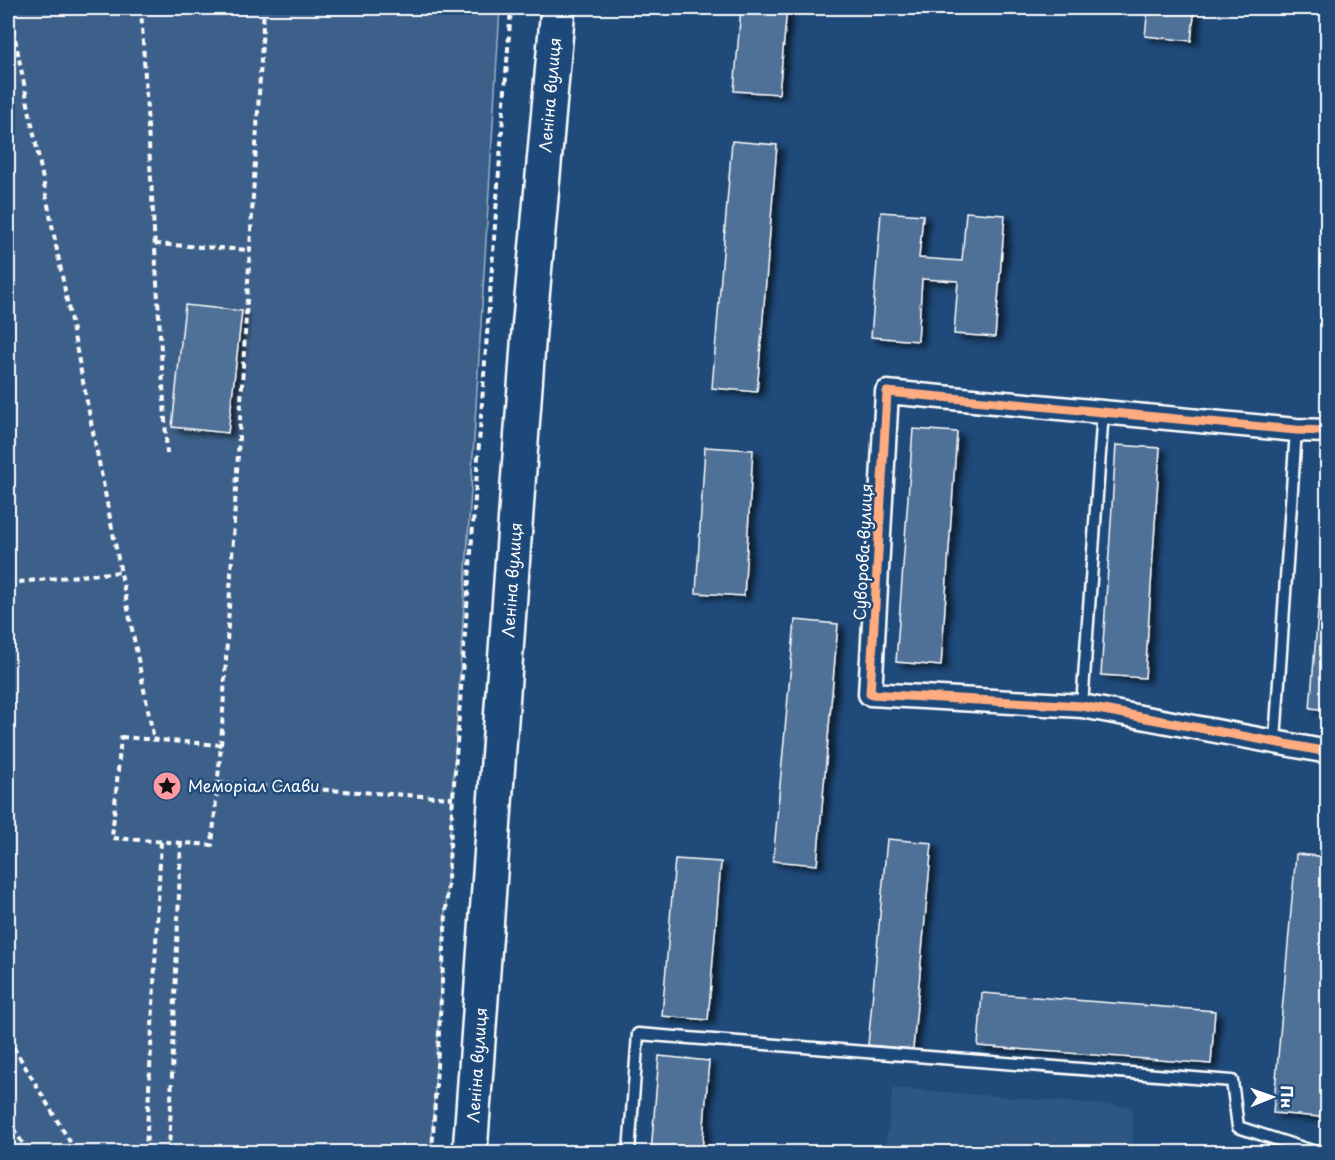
<svg xmlns="http://www.w3.org/2000/svg" width="1335" height="1160" font-family="'Playpen Sans',sans-serif">
	<style>
		.built { fill: #2e5683 }
		.green { fill: #3c618b; stroke: #9eb0c5; stroke-width: 1.5 }
		.building { fill: #507197; stroke: #fff; stroke-width: 1.5; filter: url(#shadow) }
		.lines { fill: none; stroke-linecap: round; stroke-linejoin: round }
		.lane-casing { stroke: #fff; stroke-width: 15 }
		.street-casing { stroke: #fff; stroke-width: 27 }
		.primary-casing { stroke: #fff; stroke-width: 38 }
		.path { stroke: #fff; stroke-width: 4; stroke-dasharray: 6 4.5; stroke-linecap: butt }
		.lane { stroke: #1f4a7a; stroke-width: 10 }
		.street { stroke: #1f4a7a; stroke-width: 22 }
		.primary { stroke: #1f4a7a; stroke-width: 33 }
		.cycleway-casing { stroke: #1f4a7a; stroke-width: 13 }
		.cycleway { stroke: #ffac80; stroke-width: 9 }
		.labels { text-anchor: middle; stroke-width: 5; stroke-linejoin: round; paint-order: stroke }
		.street-label { font-size: 16px; fill: #fff; stroke: #1f4a7a }
		.poi-label { font-size: 16px; fill: #fff; stroke: #1f4a7a; text-anchor: start }
	</style>
	<defs>
		<filter id="shadow"><feDropShadow dx="6" dy="4" stdDeviation="3" flood-color="#0009"/></filter>
	</defs>
	<rect width="100%" height="100%" fill="#1f4a7a"/>
	<filter id="ink" filterUnits="userSpaceOnUse"><feTurbulence type="fractalNoise" baseFrequency=".0167" numOctaves="2"/><feDisplacementMap in="SourceGraphic" scale="12" xChannelSelector="R" yChannelSelector="G"/><feConvolveMatrix kernelMatrix="1 2 1 2 8 2 1 2 1" color-interpolation-filters="sRGB"/></filter>
	<g filter="url(#ink)">
		<polygon class="built" points="893,1088 1132,1107 1133,1152 885,1152"/>
		<polygon class="green" points="8,8 500,8 431,1152 8,1152"/>
		<g class="building">
			<polygon points="741,8 787,8 779,94 734,91"/>
			<polygon points="1148,8 1195,8 1191,41 1145,36"/>
			<polygon points="732,141 777,145 757,392 712,388"/>
			<polygon points="881,212 923,215 919,258 962,261 966,212 1005,215 995,337 954,334 958,281 922,279 918,341 871,337"/>
			<polygon points="185,305 242,311 228,433 172,427"/>
			<polygon points="913,429 957,432 941,666 896,662"/>
			<polygon points="1116,445 1160,448 1145,678 1101,675"/>
			<polygon points="705,447 753,450 744,596 696,593"/>
			<polygon points="1328,491 1328,710 1310,708"/>
			<polygon points="795,620 838,624 817,865 773,861"/>
			<polygon points="887,839 932,843 913,1049 868,1045"/>
			<polygon points="1296,854 1328,857 1328,1032 1320,1117 1273,1113"/>
			<polygon points="675,859 721,862 708,1020 662,1016"/>
			<polygon points="982,993 1215,1011 1211,1064 978,1046"/>
			<polygon points="659,1056 709,1061 702,1152 651,1152"/>
		</g>
		<g class="lines">
			<g class="lane-casing">
				<g id="lane">
					<polyline points="1082,706 1103,411"/>
					<polyline points="1275,741 1296,430"/>
					<polyline points="629,1152 638,1034 1232,1081 1238,1127 1315,1152"/>
				</g>
			</g>
			<g class="street-casing">
				<polyline id="street" points="1328,431 1296,430 887,392 870,694 1082,706 1328,752"/>
			</g>
			<g class="primary-casing">
				<polyline id="primary" points="470,1152 529,331 558,8"/>
			</g>
			<g class="path">
				<polyline points="9,8 154,740"/>
				<polyline points="141,8 167,454"/>
				<polyline points="155,244 250,250"/>
				<polyline points="8,583 120,572"/>
				<polygon points="121,737 221,745 212,845 112,838"/>
				<polyline points="221,745 264,8"/>
				<polyline points="218,783 453,798"/>
				<polyline points="8,1038 76,1152"/>
				<polyline points="8,1120 28,1152"/>
				<polyline points="146,1152 161,840"/>
				<polyline points="169,1152 181,842"/>
				<polyline points="432,1152 452,811 511,8"/>
			</g>
			<use href="#lane" class="lane"/>
			<use href="#street" class="street"/>
			<use href="#primary" class="primary"/>
			<g class="cycleway-casing">
				<polyline id="cycleway" points="1328,431 1296,430 887,392 870,694 1082,706 1328,752"/>
			</g>
			<use href="#cycleway" class="cycleway"/>
		</g>
	</g>
	<defs>
		<g id="sight-disc" transform="scale(1.5)"><circle r="9.5" fill="#ff9aa2" stroke="#1f4a7a"/><path d="M0-6L1.8-2.2L6-1.7L2.9 1.2L3.7 5.4L0 3.3L-3.7 5.4L-2.9 1.2L-6-1.7L-1.8-2.2Z" fill="#111"/></g>
	</defs>
	<g fill-rule="evenodd">
		<use href="#sight-disc" x="167" y="786"/>
	</g>
	<g class="labels">
		<g class="street-label">
			<text transform="translate(550 95) rotate(-85)" y="6">Леніна вулиця</text>
			<text transform="translate(863 552) rotate(-87)" y="6">Суворова вулиця</text>
			<text transform="translate(512 580) rotate(-86)" y="6">Леніна вулиця</text>
			<text transform="translate(477 1065) rotate(-86)" y="6">Леніна вулиця</text>
		</g>
		<g class="poi-label">
			<text x="188" y="792">Меморіал Слави</text>
		</g>
	</g>
	<rect width="1335" height="1160" fill="none" stroke="#1f4a7a" stroke-width="30"/>
	<rect x="15" y="15" width="1305" height="1130" fill="none" stroke="#fff" stroke-width="2" filter="url(#ink)"/>
	<g transform="translate(1272 1097) rotate(89)" stroke="#1f4a7a" stroke-width="4.5" paint-order="stroke">
	<path d="M0-4.5L10 22L0 15L-10 22Z" fill="#ffffff"/>
	<text y="-9" font-size="16" font-weight="bold" text-anchor="middle" fill="#ffffff">Пн</text>
	</g>
</svg>
